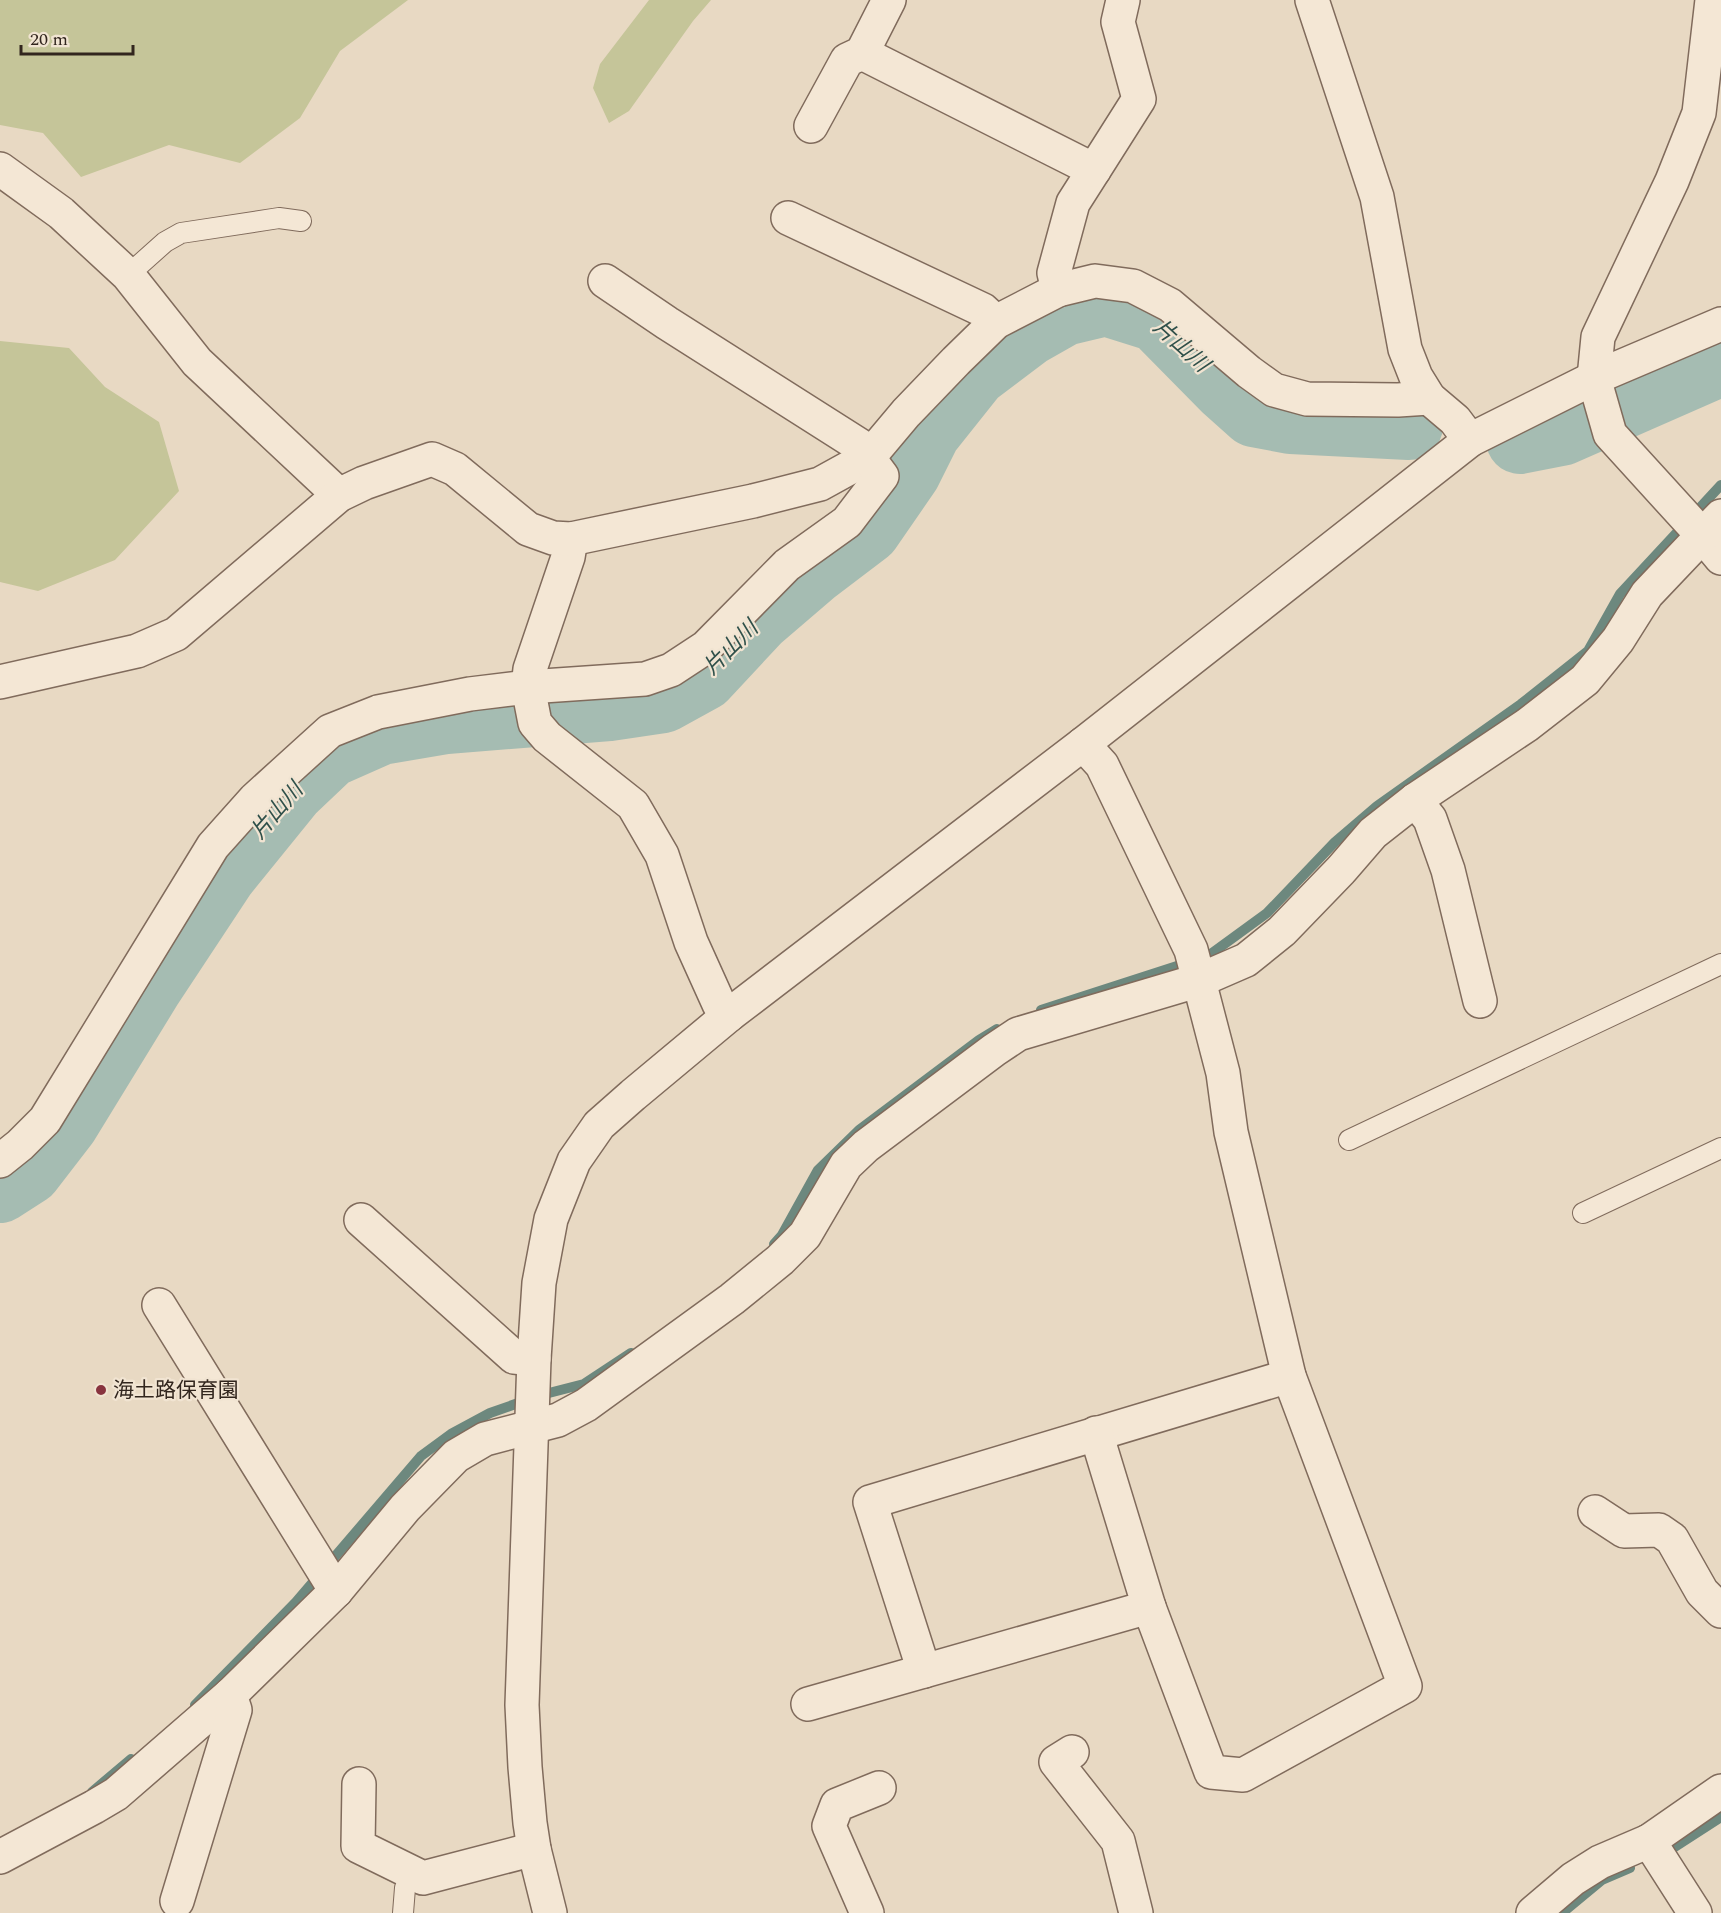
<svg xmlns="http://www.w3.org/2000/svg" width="1721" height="1913" font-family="Spectral,'Noto Sans JP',serif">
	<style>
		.green { fill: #c5c599 }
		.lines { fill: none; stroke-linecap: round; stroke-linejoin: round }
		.stream { stroke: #6d887e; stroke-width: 10 }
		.river { stroke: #a5bcb2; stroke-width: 68 }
		.service-casing { stroke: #806b5c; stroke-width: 22 }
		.minor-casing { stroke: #806b5c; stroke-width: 36 }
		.service { stroke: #f4e7d5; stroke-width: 20 }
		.minor { stroke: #f4e7d5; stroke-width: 33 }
		.poi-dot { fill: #88333e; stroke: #f1e4d2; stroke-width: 2 }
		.labels { text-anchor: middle; stroke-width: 4.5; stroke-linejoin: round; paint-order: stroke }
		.poi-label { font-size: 21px; fill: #32261e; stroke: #f1e4d2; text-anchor: start }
		.water-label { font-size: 22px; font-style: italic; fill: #2f504a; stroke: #f1e4d2 }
	</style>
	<rect width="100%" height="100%" fill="#e8d9c3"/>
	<g class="green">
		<polygon points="0,0 408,0 340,51 300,118 240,163 169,145 81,177 43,133 0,125"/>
		<polygon points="649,0 711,0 693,21 629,111 609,123 593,88 600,64"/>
		<polygon points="0,341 69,348 105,387 159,422 179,491 115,560 38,591 0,582"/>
	</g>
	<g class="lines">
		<g class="stream">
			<polyline points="1041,1010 1208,956 1267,913 1335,842 1377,806 1521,704 1588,651 1620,594 1721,485"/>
			<polyline points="774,1244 782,1235 818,1170 859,1130 979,1040 997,1029"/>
			<polyline points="195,1705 296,1602 421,1456 451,1434 490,1413 541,1395 584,1384 631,1353"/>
			<polyline points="92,1792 131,1759"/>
			<polyline points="1673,1848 1721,1817"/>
			<polyline points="1562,1913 1602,1880 1630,1868"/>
		</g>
		<g class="river">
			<polyline points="1520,440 1561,432 1721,362"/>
			<polyline points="0,1189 28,1171 65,1123 149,986 223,874 291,790 329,754 381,731 446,720 609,707 663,699 703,677 757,619 813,571 867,530 907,472 927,432 974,373 1027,333 1064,312 1106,302 1157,318 1226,388 1254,413 1291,420 1409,426"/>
		</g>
		<g class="service-casing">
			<g id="service">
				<polyline points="128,275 165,242 181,233 279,218 301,221"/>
				<polyline points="1349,1140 1721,964"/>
				<polyline points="1583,1213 1721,1148"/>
				<polyline points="403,1913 405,1888 412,1873"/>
			</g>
		</g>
		<g class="minor-casing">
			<g id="minor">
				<polyline points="1312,0 1377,197 1405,349 1416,377 1429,398 1455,420 1470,440"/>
				<polyline points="1712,0 1699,113 1672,181 1598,337 1594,378 1610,434 1702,535 1721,558"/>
				<polyline points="862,53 1094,170 1073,203 1054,273 1058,290"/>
				<polyline points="811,126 847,60 862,53 889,0"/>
				<polyline points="0,169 61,213 128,275 197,362 339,495"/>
				<polyline points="1094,170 1139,99 1118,22 1123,0"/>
				<polyline points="788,218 983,310 996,322"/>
				<polyline points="571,539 568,557 530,669 528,687 535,723 547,737 633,805 662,855 691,942 719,1004 729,1015"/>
				<polyline points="0,682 137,651 176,634 339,495 364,483 432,459 455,469 528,529 553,538 571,539 753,501 820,484 869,457 906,413 956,361 996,322 1058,290 1095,281 1133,286 1170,305 1249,372 1274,390 1307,399 1398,400 1429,398"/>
				<polyline points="1083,744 1102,765 1191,950 1223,1073 1231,1132 1289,1376 1405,1686 1243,1775 1211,1772 1149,1607"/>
				<polyline points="1415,800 1430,819 1448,870 1480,1001"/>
				<polyline points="0,1161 20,1145 45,1120 213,846 255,799 330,731 378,712 470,694 528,687 645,679 671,670 706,647 787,565 847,522 882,476 859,445 667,323 605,281"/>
				<polyline points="361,1220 514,1357 534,1359"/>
				<polyline points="159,1305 336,1591"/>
				<polyline points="1595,1512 1624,1531 1659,1530 1672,1539 1702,1592 1721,1611"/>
				<polyline points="924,1671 870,1502 1289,1376"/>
				<polyline points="808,1704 1149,1607 1096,1433"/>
				<polyline points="1072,1752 1056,1762 1118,1841 1136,1913"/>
				<polyline points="359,1784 358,1846 423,1878 534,1849"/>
				<polyline points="1649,1841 1695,1913"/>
				<polyline points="0,1857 94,1807 116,1794 230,1695 336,1591 405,1508 456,1456 485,1439 558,1420 586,1405 732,1299 780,1260 805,1235 846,1165 866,1146 994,1050 1018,1034 1200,980 1246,960 1282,931 1341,870 1373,833 1415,800 1527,725 1585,680 1618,640 1647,594 1721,516"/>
				<polyline points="177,1901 235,1710 230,1695"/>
				<polyline points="550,1913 534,1849 530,1823 525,1767 522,1705 534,1359 539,1283 551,1219 574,1161 599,1125 633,1095 729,1015 1083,744 1470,440 1594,378 1721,324"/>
				<polyline points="867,1913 829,1826 837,1805 879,1788"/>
				<polyline points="1533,1913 1573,1879 1600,1862 1649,1841 1721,1791"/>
			</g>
		</g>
		<use href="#service" class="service"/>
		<use href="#minor" class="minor"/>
	</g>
	<circle class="poi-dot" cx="101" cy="1390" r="6"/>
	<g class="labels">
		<g class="poi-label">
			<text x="113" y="1397">海土路保育園</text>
		</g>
		<g class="water-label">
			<text transform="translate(1182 345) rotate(42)" y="8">片山川</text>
			<text transform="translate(730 647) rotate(-45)" y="8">片山川</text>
			<text transform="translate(276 810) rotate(-49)" y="8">片山川</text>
		</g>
	</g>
	<path d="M21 45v9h112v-9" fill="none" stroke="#32261e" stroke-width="3"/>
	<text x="30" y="45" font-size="18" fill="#32261e" stroke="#f1e4d2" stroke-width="4.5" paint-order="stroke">20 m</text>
</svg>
